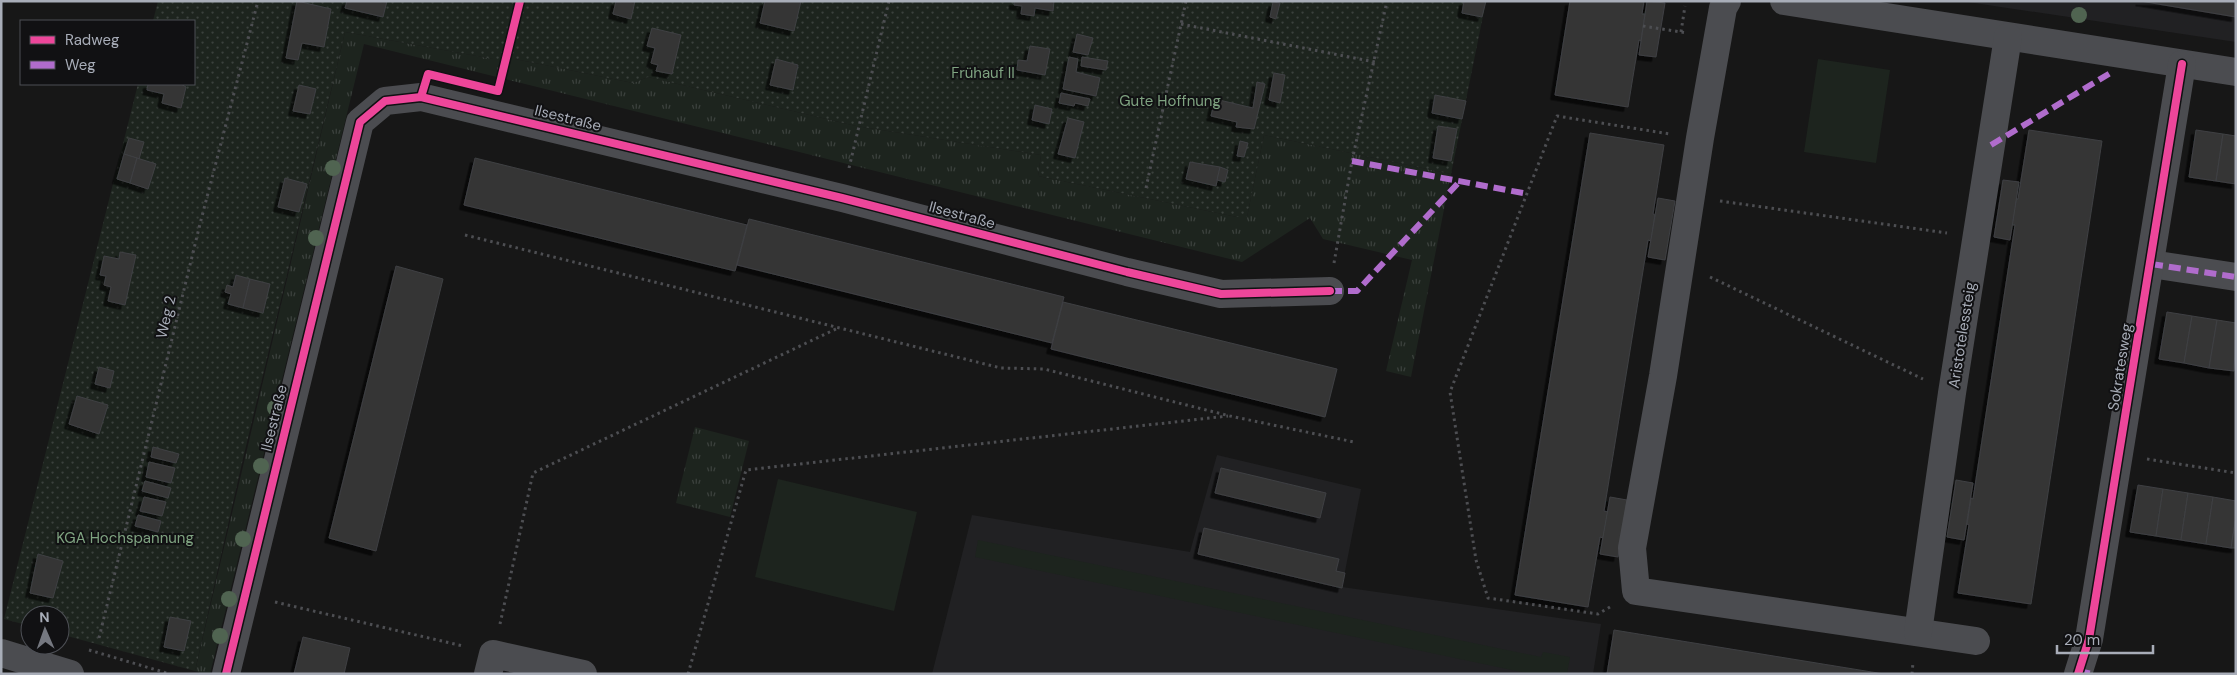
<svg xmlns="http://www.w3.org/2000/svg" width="2237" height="675" font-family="'DM Sans',sans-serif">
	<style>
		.built { fill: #212123 }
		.grass { fill: url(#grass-tufts) }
		.garden { fill: url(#garden-dots) }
		.pitch { fill: #1d241e }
		.building { fill: #353536; stroke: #3f4043; filter: url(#shadow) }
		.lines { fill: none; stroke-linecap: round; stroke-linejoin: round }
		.path { stroke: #4d4e52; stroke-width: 3; stroke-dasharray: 2.5 4; stroke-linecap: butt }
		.minor { stroke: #4b4c50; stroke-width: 28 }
		.quiet { stroke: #b06ccc; stroke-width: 6; stroke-dasharray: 12 6; stroke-linecap: butt }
		.cycleway-casing { stroke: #111113; stroke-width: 11 }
		.cycleway { stroke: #ed469a; stroke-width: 8 }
		.tree { fill: #506451 }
		.labels { text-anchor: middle; stroke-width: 4; stroke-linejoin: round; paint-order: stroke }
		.park-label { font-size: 15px; fill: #7fa381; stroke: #111113 }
		.street-label { font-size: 15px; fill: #a8adb8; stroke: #111113 }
	</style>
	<defs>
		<pattern id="grass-tufts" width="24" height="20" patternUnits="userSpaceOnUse" patternTransform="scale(1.25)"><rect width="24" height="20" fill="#1d241e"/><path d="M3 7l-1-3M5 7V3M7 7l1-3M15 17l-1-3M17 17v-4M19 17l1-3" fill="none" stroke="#3b413d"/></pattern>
		<pattern id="garden-dots" width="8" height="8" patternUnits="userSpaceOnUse" patternTransform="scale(1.25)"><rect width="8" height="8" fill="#1d241e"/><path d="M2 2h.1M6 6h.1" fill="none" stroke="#3b413d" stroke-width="1.8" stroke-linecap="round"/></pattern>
		<filter id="shadow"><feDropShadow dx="-4.5" dy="4.5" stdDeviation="0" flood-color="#0009"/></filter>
	</defs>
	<rect width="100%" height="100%" fill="#171717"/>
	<g class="built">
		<polygon points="1961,1 2236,1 2236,42"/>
		<polygon points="1217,455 1361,489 1342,587 1601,624 1593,674 932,674 972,515 1190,552"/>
	</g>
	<g class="grass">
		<polygon points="345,32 493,59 515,59 633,83 648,77 856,126 1041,155 1038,176 1237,217 1247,217 1264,135 1451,174 1411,377 1386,371 1412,260 1323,239 1310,218 1242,262 364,44 210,674 199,674 199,672 195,671"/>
		<polygon points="695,427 749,441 730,517 676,503"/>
	</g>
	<polygon class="garden" points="158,1 1486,1 1451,174 1264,135 1247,217 1237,217 1038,176 1041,155 856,126 648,77 633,83 515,59 493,59 345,32 242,463 195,671 60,634 60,615 30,615 30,626 4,619 138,84 194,84 194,21 153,21"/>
	<g class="pitch">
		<polygon points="1818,59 1890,70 1876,163 1804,152"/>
		<polygon points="778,479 917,512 894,611 755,577"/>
		<polygon points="978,540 1541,657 1543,652 1570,657 1567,674 1531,674 975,557"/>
	</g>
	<g class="building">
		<polygon points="297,1 331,9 324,47 302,43 298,60 286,58"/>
		<polygon points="347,1 387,1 383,17 345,8"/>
		<polygon points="616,1 635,1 631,19 613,14"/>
		<polygon points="765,1 801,1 794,31 760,23"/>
		<polygon points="1014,1 1054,1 1053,11 1035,8 1034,16 1021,14 1022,6 1014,5"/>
		<polygon points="1464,1 1486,1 1482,17 1462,13"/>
		<polygon points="1570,1 1644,1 1642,14 1645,14 1641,41 1639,40 1628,107 1555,95"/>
		<polygon points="1647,1 1665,3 1656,57 1639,55"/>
		<polygon points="2140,1 2236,1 2236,17"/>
		<polygon points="1273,2 1280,3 1276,19 1270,17"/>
		<polygon points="652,28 681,35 672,74 656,71 658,65 651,63 655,48 647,46"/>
		<polygon points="1077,34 1093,38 1088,55 1073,52"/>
		<polygon points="1030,46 1050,49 1045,75 1017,70 1018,60 1027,61"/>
		<polygon points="1069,57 1078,59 1076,72 1100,78 1096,96 1063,89"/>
		<polygon points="1082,57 1108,61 1106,70 1081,66"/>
		<polygon points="776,59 798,65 793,90 770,85"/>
		<polygon points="1274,73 1285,75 1280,103 1269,100"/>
		<polygon points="1257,82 1265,84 1254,129 1236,127 1237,122 1211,116 1215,99 1253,108"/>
		<polygon points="148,84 181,84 186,87 181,108 162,103 164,94 147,90"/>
		<polygon points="299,85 316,89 310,114 293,111"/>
		<polygon points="1061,93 1090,99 1088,106 1075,103 1074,106 1059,103"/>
		<polygon points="1435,95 1466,101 1462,119 1432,113"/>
		<polygon points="1035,105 1052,109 1049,124 1032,120"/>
		<polygon points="1068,118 1084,122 1075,158 1058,154"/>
		<polygon points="1438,126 1457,129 1451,161 1433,158"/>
		<polygon points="2029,130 2102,141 2031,604 1958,593 1969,525 1967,524 1971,498 1973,499 2015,225 2012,225 2016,199 2018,199"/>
		<polygon points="2196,130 2223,134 2216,181 2189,177"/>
		<polygon points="1590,133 1664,145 1653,214 1655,215 1651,241 1648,240 1604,511 1608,512 1603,538 1600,537 1588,607 1515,595"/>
		<polygon points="2223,134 2236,136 2236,184 2216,181"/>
		<polygon points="129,138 144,142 139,159 124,154"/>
		<polygon points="1240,141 1248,143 1244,157 1237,156"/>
		<polygon points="124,154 137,158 130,183 117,179"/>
		<polygon points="137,158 156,164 148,189 130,183"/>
		<polygon points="475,158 747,225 735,271 464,205"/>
		<polygon points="1190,162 1220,167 1216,186 1186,179"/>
		<polygon points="1220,167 1228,170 1225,182 1217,180"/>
		<polygon points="285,178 307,184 299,212 278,207"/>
		<polygon points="2003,180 2019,182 2010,240 1994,237"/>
		<polygon points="1658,198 1675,201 1665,260 1648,257"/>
		<polygon points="749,219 1064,297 1052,343 737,265"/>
		<polygon points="120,252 136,255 125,305 108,301 111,287 104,285 106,276 100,275 104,256 119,259"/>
		<polygon points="396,266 443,279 376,551 329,538"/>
		<polygon points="236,275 250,279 243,308 228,304 231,294 225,292 227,285 233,287"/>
		<polygon points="250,279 270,284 263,313 243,308"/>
		<polygon points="1063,302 1337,369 1325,417 1051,349"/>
		<polygon points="2167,312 2192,316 2184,363 2159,359"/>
		<polygon points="2192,316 2217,320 2209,368 2184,363"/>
		<polygon points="2217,320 2236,323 2234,371 2209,368"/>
		<polygon points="99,367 114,371 110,388 95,384"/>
		<polygon points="77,396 108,405 99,434 69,424"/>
		<polygon points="153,447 179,454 176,463 151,457"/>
		<polygon points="149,462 175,468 171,483 146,477"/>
		<polygon points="1221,468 1326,493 1320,518 1215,493"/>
		<polygon points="1956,480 1973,483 1964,540 1947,537"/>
		<polygon points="145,481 171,488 168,498 142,491"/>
		<polygon points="2138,485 2163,489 2156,536 2130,532"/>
		<polygon points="2163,489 2188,493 2181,540 2156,536"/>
		<polygon points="2188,493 2213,497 2206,544 2181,540"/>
		<polygon points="144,497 166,502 162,516 140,511"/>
		<polygon points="1610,497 1627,500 1618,557 1600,554"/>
		<polygon points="2213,497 2236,501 2236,517 2231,548 2206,544"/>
		<polygon points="138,515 161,521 158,532 135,526"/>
		<polygon points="2236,517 2236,548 2231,548"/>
		<polygon points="1204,528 1339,559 1336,571 1345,573 1342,588 1198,554"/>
		<polygon points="38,554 63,561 53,598 30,593"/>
		<polygon points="170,617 191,621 184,651 164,647"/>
		<polygon points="1614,630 1884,674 1607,674"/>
		<polygon points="303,637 350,648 344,674 294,674"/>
	</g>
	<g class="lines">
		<g class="path">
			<polyline points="1181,24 1375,62"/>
			<polyline points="1643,26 1687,33"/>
			<polyline points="1681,32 1685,6"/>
			<polyline points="849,168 889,1"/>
			<polyline points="1146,188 1186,1"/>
			<polyline points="1720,201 1947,233"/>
			<polyline points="465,235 1001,368 1044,369 1230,416 1354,442"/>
			<polyline points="1334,263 1352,161 1387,1"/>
			<polyline points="1710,277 1923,379"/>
			<polyline points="2147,459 2236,473"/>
			<polyline points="275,602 463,646"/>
			<polyline points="1610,607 1598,614 1488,598 1476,560 1450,392 1557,116 1670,134"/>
			<polyline points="500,624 533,473 838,328"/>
			<polyline points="99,638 200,224 258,1"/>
			<polyline points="89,650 170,674"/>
			<polyline points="688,674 746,470 1228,416"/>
			<polyline points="1912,674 1913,662"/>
		</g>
		<g class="minor">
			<polyline points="1727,1 1723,8 1700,138 1663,376 1632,548 1636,591 1976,641"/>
			<polyline points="1784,1 2236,72"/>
			<polyline points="2151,264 2236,277"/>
			<polyline points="1918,632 1952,393 2008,37"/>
			<polyline points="1,653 70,674"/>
			<polyline points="226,674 360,122 385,101 421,97 842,198 1127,272 1221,294 1330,291"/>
			<polyline points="488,674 493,654 583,674"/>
			<polyline points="2078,674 2089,639 2182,64"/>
		</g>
		<g class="quiet">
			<polyline points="1991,145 2112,72"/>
			<polyline points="1352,161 1528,194"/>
			<polyline points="2151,264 2236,277"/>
			<polyline points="1330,291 1357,291 1461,180"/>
			<polyline points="2078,671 2093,674"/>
		</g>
		<g class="cycleway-casing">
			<g id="cycleway">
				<polyline points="421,97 428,74 498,91 520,1"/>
				<polyline points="226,674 360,122 385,101 421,97 842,198 1127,272 1221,294 1330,291"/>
				<polyline points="2078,674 2089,639 2182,64"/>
			</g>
		</g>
		<use href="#cycleway" class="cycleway"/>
	</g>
	<g class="tree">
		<circle cx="2079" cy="15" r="8"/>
		<circle cx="333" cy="168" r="8"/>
		<circle cx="316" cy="238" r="8"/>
		<circle cx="275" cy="408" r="8"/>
		<circle cx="261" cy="466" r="8"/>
		<circle cx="243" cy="539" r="8"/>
		<circle cx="229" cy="599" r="8"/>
		<circle cx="220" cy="636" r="8"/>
	</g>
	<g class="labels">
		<g class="park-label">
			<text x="983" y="78">Frühauf II</text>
			<text x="1170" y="106">Gute Hoffnung</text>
			<text x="125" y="543">KGA Hochspannung</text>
		</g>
		<g class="street-label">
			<text transform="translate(568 118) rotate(14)" y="5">Ilsestraße</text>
			<text transform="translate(962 215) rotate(15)" y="5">Ilsestraße</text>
			<text transform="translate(166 317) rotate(-77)" y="5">Weg 2</text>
			<text transform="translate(1962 335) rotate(-81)" y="5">Aristotelessteig</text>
			<text transform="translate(2120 367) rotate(-81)" y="5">Sokratesweg</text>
			<text transform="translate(274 418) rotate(-76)" y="5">Ilsestraße</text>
		</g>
	</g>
	<rect width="2237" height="675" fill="none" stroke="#a8adb8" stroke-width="5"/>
	<rect x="20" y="20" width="175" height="65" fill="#111113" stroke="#4d4f55"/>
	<rect x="30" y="36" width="25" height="8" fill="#ed469a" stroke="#4d4f55"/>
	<text x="65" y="45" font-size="15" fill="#a8adb8">Radweg</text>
	<rect x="30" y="61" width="25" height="8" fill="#b06ccc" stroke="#4d4f55"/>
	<text x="65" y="70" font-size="15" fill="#a8adb8">Weg</text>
	<g transform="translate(45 630) rotate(358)"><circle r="24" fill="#111113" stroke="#4d4f55"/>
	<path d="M0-4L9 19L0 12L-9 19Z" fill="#757880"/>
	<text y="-8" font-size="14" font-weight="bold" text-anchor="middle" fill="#a8adb8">N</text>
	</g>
	<path d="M2057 645v8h96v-8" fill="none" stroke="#a8adb8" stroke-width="2.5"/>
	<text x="2064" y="645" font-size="15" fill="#a8adb8" stroke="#111113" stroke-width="4" paint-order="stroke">20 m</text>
</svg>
